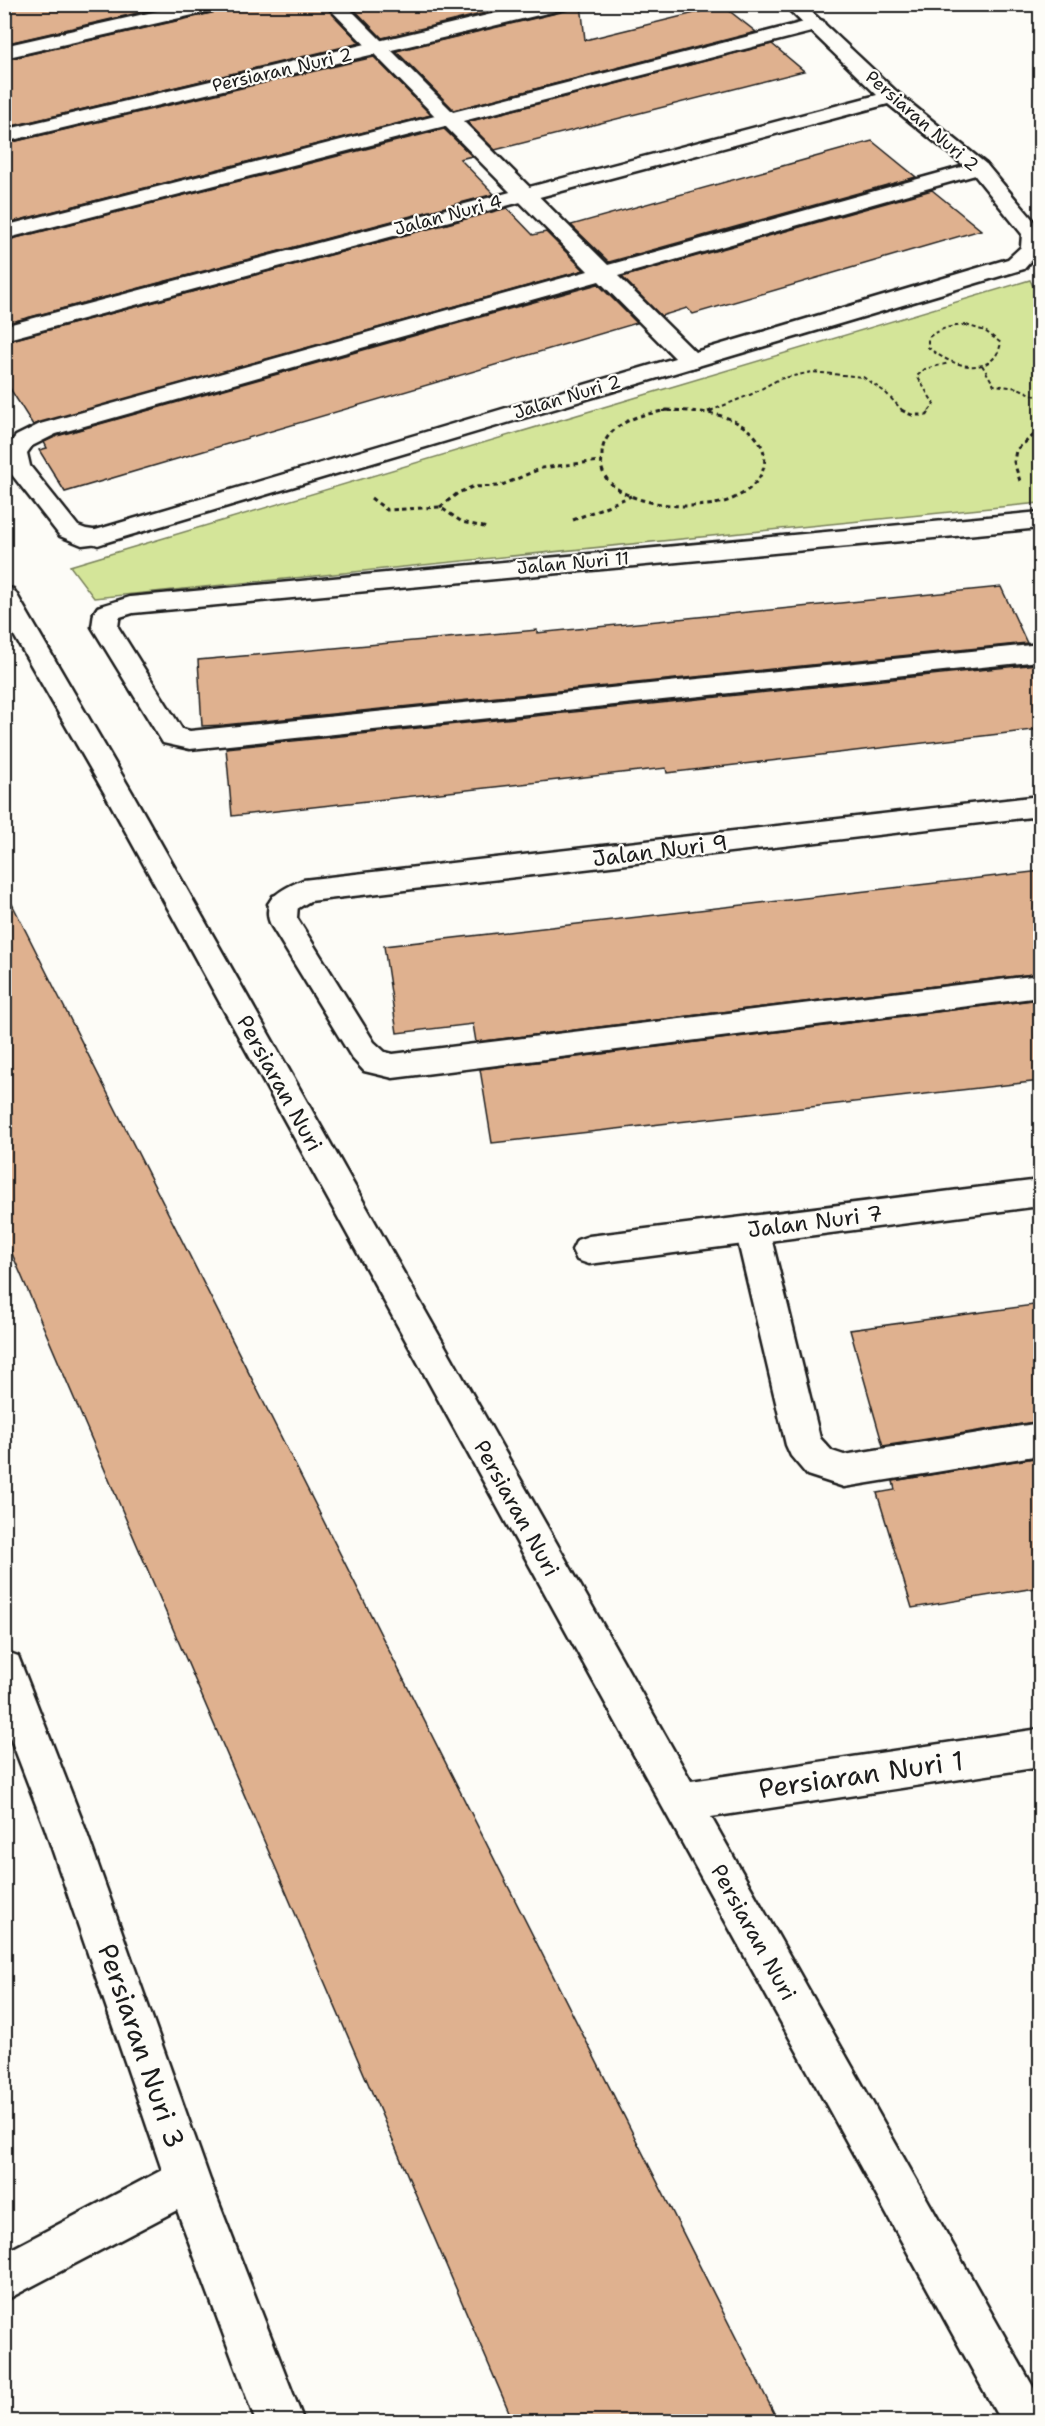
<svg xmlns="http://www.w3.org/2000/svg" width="1045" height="2426" font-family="'Shantell Sans',sans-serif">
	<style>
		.green { fill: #d4e599; stroke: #78805a; stroke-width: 1.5 }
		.building { fill: #dfb18f; stroke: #1c1c1c; stroke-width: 1.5 }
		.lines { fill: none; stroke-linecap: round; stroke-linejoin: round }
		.lane-casing { stroke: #1c1c1c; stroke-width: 5 }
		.street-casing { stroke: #1c1c1c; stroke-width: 5 }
		.path-far1 { stroke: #1c1c1c; stroke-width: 2; stroke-dasharray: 4 3; stroke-linecap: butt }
		.path { stroke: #1c1c1c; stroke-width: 3; stroke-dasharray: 4.5 4; stroke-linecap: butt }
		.lane { fill: #fdfcf7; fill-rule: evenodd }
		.street { fill: #fdfcf7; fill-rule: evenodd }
		.labels { text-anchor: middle; stroke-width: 4.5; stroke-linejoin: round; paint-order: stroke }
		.far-street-label { font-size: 18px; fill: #1c1c1c; stroke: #fdfcf7 }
		.street-label { font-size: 22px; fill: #1c1c1c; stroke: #fdfcf7 }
		.near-street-label { font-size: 27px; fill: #1c1c1c; stroke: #fdfcf7 }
	</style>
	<rect width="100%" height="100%" fill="#fdfcf7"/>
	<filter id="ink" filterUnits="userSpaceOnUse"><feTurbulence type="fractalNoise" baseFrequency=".0167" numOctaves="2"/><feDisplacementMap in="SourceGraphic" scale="12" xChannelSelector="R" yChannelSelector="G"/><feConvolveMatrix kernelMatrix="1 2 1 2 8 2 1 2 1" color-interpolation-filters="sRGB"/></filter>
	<g filter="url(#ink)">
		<polygon class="green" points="1030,280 1040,300 1040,503 94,598 70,566"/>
		<g class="building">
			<polygon points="4,4 176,4 4,44"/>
			<polygon points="226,4 323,4 360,43 4,128 4,60 216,12 223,10"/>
			<polygon points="349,4 522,4 382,38"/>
			<polygon points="571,4 581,4 585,40 723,6 756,32 454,110 396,51 561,12 568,10"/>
			<polygon points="772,44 804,71 495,150 467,122"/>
			<polygon points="374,57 431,115 4,224 4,144"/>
			<polygon points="444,129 472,156 460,159 494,194 4,324 4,241"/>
			<polygon points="872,141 916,177 609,262 571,225"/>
			<polygon points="932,190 981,230 693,314 687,308 661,316 622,277"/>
			<polygon points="507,208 533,235 546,232 584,270 33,425 4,379 4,342"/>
			<polygon points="598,284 637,323 65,492 39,450 47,448 44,442 57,436"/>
			<polygon points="1001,587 1027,643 224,725 202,726 198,660 537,630 537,633"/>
			<polygon points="1037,664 1041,672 1041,729 667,773 666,768 232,816 226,748"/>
			<polygon points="1041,871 1041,973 476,1042 473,1024 397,1033 384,946"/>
			<polygon points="4,888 778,2421 513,2421 4,1235"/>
			<polygon points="1041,999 1041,1081 492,1143 480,1069"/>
			<polygon points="1041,1304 1041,1421 883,1446 850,1330"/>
			<polygon points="1041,1457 1041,1587 912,1608 877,1493 895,1490 893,1481"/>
		</g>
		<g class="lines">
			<g class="lane-casing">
				<g id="lane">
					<polygon points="188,4 224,4 222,8 215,10 4,58 4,46"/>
					<polygon points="325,4 345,4 453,112 816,19 823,21 825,25 823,29 463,121 608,265 972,164 986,164 989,168 986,172 618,276 699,356 702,361 699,366 691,368 683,366 599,281 56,434 32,446 27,453 30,466 78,526 86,529 107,532 110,537 107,542 82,545 60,536 6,467 4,450 16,436 40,424 588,271 445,126 4,239 4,226 435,116"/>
					<polygon points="107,605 116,607 120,613 118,627 182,729 190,731 1040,644 1040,661 190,749 163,743 92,627 94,613 98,607"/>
					<path d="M283,893L293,896L298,904L297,918L374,1042L385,1052L393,1054L1040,975V997L393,1078L364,1071L352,1058L272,927C266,916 267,907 273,896Z"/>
					<polygon points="752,1215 764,1219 769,1229 820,1438 832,1451 844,1455 1040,1423 1040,1455 844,1487 807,1475 791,1456 786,1445 735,1229 740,1219"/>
				</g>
			</g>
			<g class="street-casing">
				<g id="street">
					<polygon points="534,4 569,4 567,8 560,10 4,142 4,130"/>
					<polygon points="783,4 803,4 898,93 986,164 1040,228 1040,251 1024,269 107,542 98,545 89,542 86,537 89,532 1008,259 1021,247 1022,234 972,172 888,104 4,340 4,326 877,95"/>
					<polygon points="1040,512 1040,528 133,613 107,621 98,619 94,613 98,607 130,597"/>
					<polygon points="4,587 13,589 17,595 133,794 691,1781 1040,1729 1040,1767 711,1817 1040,2399 1040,2422 1001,2422 105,794 4,618"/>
					<path d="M1040,796V816L310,901C297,909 288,916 273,912L268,904C275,892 290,885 303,880Z"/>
					<polygon points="1040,1180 1040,1206 589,1264 577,1260 572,1250 577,1240 589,1236"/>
					<polygon points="4,1651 18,1656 85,1828 210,2180 304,2422 256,2422 177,2210 4,2301 4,2253 162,2170 45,1828 4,1721"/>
				</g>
			</g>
			<g class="path-far1">
				<path d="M966,325L985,331L1001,343C993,380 949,366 928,347V338C939,328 951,326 966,325Z"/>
				<polyline points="982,365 994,385 1018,388 1040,398"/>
				<polyline points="662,411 690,411"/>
				<polyline points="710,411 752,394 779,379 812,372 863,377 885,392 903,411"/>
				<polyline points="929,411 934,404 917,376 925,369 949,363"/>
			</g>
			<g class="path">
				<path d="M667,410C689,411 714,411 734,421C778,443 773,482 730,500C699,512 613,508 602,469C601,465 602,459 602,455C602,437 616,426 632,419C643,414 655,413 667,410Z"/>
				<polyline points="901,410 912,415 927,415 930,410"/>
				<polyline points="708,412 714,410"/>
				<polyline points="1020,481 1014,462 1016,450 1040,430"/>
				<polyline points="371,498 387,510 440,507 462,522 488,528"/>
				<polyline points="440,507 458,493 472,487 500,486 542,468 600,461"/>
				<polyline points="573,520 631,496"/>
			</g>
			<use href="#lane" class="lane"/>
			<use href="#street" class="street"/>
		</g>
	</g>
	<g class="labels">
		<g class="far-street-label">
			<text transform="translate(282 70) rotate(-13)" y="6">Persiaran Nuri 2</text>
			<text transform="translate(922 121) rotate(41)" y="6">Persiaran Nuri 2</text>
			<text transform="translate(448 215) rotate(-15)" y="6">Jalan Nuri 4</text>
			<text transform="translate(567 397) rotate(-17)" y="6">Jalan Nuri 2</text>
			<text transform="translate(573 563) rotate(-5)" y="6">Jalan Nuri 11</text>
		</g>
		<g class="street-label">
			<text transform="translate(660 850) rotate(-7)" y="8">Jalan Nuri 9</text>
			<text transform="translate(280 1083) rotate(61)" y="8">Persiaran Nuri</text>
			<text transform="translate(815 1221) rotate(-7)" y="8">Jalan Nuri 7</text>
			<text transform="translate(517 1508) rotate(61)" y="8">Persiaran Nuri</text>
			<text transform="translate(754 1932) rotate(61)" y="8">Persiaran Nuri</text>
		</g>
		<g class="near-street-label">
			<text transform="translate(861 1775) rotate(-8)" y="9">Persiaran Nuri 1</text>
			<text transform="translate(141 2046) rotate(71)" y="9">Persiaran Nuri 3</text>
		</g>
	</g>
	<rect width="1045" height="2426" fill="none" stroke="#fdfcf7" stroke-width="24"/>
	<rect x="12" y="12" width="1021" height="2402" fill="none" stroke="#1c1c1c" stroke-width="2" filter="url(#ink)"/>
</svg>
